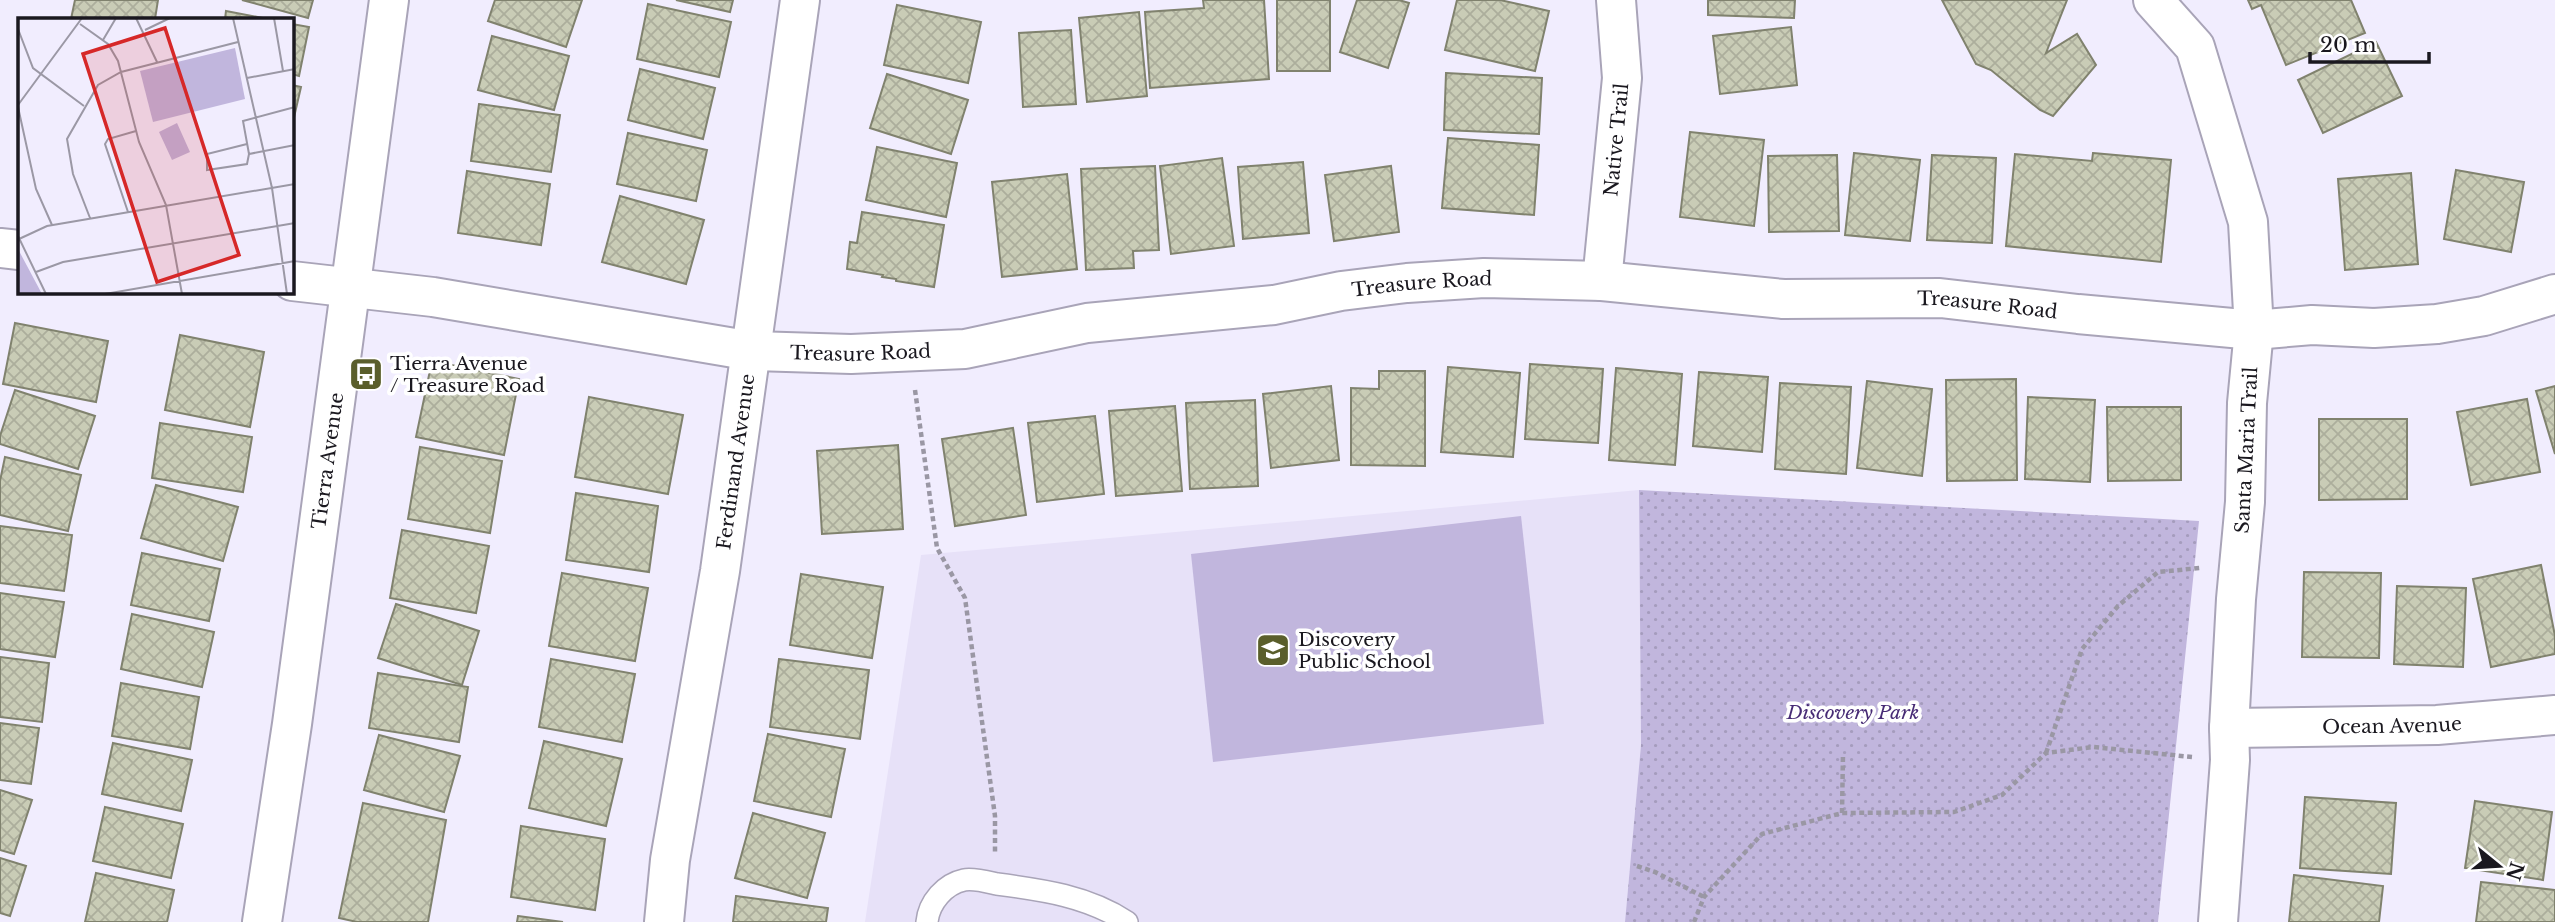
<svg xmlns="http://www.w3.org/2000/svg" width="2555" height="922" font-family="'Libre Baskerville',serif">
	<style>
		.built { fill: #e7e1f8 }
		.grass { fill: #c1b6dd }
		.park { fill: url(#park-dots) }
		.building { fill: url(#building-cross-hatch); stroke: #80826e; stroke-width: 2 }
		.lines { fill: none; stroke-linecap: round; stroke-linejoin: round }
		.lane-casing { stroke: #a9a4b8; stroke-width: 24 }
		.street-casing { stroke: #a9a4b8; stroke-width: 42 }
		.path { stroke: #9a97a4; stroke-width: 4.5; stroke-dasharray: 5 3.5; stroke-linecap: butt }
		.lane { stroke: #fff; stroke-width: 21 }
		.street { stroke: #fff; stroke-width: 38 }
		.labels { text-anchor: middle; stroke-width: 7; stroke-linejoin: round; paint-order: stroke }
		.street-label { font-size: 19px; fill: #1a181f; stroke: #fff }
		.poi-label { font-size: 19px; fill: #1a181f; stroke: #fff; text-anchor: start }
		.park-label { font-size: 19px; font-style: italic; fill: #472b75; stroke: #fff }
		.inset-road { fill: none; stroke: #9b98a5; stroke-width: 2 }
		.view { fill: #d62828; fill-opacity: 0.15; stroke: #d62828; stroke-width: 3.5 }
		.inset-edge { fill: none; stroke: #1a181f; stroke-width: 3.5 }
	</style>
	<defs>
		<pattern id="park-dots" width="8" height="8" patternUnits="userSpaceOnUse" patternTransform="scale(1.75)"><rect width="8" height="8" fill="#c1b6dd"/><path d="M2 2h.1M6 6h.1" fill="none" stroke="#a59cbd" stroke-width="1.8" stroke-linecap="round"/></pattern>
		<pattern id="building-cross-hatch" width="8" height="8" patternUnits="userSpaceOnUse" patternTransform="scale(1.75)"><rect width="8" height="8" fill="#c9ccb6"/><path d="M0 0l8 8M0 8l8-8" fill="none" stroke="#acae9c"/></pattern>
	</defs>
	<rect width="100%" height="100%" fill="#f1edfe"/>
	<polygon class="built" points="1639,490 1641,745 1625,922 865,922 921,555"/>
	<polygon class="grass" points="1521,516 1544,724 1213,762 1191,554"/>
	<polygon class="park" points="1639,490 2199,521 2158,922 1625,922 1641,745"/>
	<g class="building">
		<polygon points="75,0 158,0 155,19 71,19"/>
		<polygon points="242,0 313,0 308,18"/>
		<polygon points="495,0 582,0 566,47 488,21"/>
		<polygon points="676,0 733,0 730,12"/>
		<polygon points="1203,0 1264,0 1269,79 1150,88 1145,12 1204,8"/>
		<rect x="1277" y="0" width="53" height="71"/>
		<polygon points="1357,0 1399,0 1409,3 1388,68 1340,52"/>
		<polygon points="1457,0 1500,0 1549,11 1535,71 1445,50"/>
		<polygon points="1708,0 1795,0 1794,18 1708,15"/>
		<polygon points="1942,0 2067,0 2046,53 2077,34 2096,65 2053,116 2040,110 1991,70 1976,64"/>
		<polygon points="2248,0 2351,0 2365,33 2286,65 2261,5 2252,9"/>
		<polygon points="648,4 731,22 719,77 637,59"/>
		<polygon points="897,5 981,22 968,83 884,65"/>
		<polygon points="226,11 268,19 225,19"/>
		<polygon points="1139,12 1147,96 1087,102 1079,18"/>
		<polygon points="292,24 309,27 299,76 292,74"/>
		<polygon points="1791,27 1797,85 1720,94 1713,36"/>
		<polygon points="1071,30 1076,104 1023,107 1019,33"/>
		<polygon points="492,36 569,56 554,110 478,90"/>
		<polygon points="2376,42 2402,96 2323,133 2298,80"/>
		<polygon points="640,69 715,88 703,139 628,120"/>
		<polygon points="1446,73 1542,78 1539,134 1444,130"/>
		<polygon points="887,74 968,100 951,154 870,128"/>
		<polygon points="292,85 301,87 292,126"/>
		<polygon points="479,104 560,115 551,172 471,161"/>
		<polygon points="1690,132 1764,140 1754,226 1680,217"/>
		<polygon points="628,133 707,150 696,201 617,184"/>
		<polygon points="1448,138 1539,145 1534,215 1442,208"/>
		<polygon points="877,147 957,163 946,217 866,200"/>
		<polygon points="1854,153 1920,160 1910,241 1845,235"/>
		<polygon points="2093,153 2171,160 2161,262 2006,246 2015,154 2092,161"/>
		<polygon points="1837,155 1839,231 1769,232 1768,156"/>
		<polygon points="1932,155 1996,158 1992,243 1927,240"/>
		<polygon points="1222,158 1234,246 1171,254 1160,166"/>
		<polygon points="1303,162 1309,233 1243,239 1238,167"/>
		<polygon points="1155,166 1159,250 1133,251 1134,268 1086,270 1081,169"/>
		<polygon points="1391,166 1399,232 1334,241 1325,175"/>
		<polygon points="2456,170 2524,182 2511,252 2444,239"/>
		<polygon points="467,171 550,184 541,245 458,233"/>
		<polygon points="2411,173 2418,264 2345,270 2338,179"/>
		<polygon points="1067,174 1077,269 1002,277 992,182"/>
		<polygon points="620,196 704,220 686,284 602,262"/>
		<polygon points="862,212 944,225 934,287 896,281 896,279 882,277 883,275 847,269 850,242 857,243"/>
		<polygon points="15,323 108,341 96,402 3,384"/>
		<polygon points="180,335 264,352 250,427 165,410"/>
		<polygon points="432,361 519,379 504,455 416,437"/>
		<polygon points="1530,364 1603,369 1598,443 1525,439"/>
		<polygon points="1448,367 1520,373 1513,457 1441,452"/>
		<polygon points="1616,368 1682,374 1675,465 1609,460"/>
		<polygon points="1379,371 1425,371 1425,466 1351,465 1351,388 1379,389"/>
		<polygon points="1699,372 1768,377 1762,452 1693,446"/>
		<polygon points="2016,379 2017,480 1947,481 1946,380"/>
		<polygon points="1867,381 1932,389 1922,476 1857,468"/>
		<polygon points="1780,383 1851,387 1846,474 1775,469"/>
		<polygon points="1331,386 1339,460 1271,468 1263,394"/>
		<polygon points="2555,386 2555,454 2536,391"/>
		<polygon points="15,390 95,416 78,469 0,444 0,436"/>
		<polygon points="589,397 683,415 668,494 575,477"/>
		<polygon points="2028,397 2095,400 2090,482 2025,479"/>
		<polygon points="2527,399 2540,472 2471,485 2457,412"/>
		<polygon points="1255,400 1258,486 1190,489 1186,403"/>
		<polygon points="1175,406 1182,491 1116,496 1109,411"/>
		<polygon points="2107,407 2181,407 2181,480 2108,481"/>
		<polygon points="1095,416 1104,494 1037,502 1028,423"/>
		<polygon points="2319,419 2407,419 2407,499 2319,500"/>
		<polygon points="160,423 252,437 243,492 152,478"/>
		<polygon points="1013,428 1026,515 955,526 942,439"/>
		<polygon points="898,445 903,529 822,534 817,451"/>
		<polygon points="420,447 502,461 490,533 408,519"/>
		<polygon points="5,457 81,475 68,531 0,515 0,481"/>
		<polygon points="156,485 238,507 223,561 141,538"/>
		<polygon points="576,493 658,506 649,572 566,560"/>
		<polygon points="0,526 72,535 64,591 0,583"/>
		<polygon points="402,530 489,546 476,613 390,598"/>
		<polygon points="142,553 220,569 209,621 131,605"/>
		<polygon points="2541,565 2555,636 2555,654 2491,667 2473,579"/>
		<polygon points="2304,572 2381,573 2379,658 2302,657"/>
		<polygon points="562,573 648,588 635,661 549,646"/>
		<polygon points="801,574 883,587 872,658 790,645"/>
		<polygon points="2397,586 2466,588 2463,667 2394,664"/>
		<polygon points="0,593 64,602 55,657 0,649"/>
		<polygon points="396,604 479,631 462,685 378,658"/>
		<polygon points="132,614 214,632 202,687 121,669"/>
		<polygon points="0,657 49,663 42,722 0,717"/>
		<polygon points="551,659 635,674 622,742 539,727"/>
		<polygon points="779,659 869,670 860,739 770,727"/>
		<polygon points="378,673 468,687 459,742 369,728"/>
		<polygon points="121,683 199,697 190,749 112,736"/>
		<polygon points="0,723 39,728 31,784 0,780"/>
		<polygon points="768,734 845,749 831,817 754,801"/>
		<polygon points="379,735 460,756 444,812 364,790"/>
		<polygon points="544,741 622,759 606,826 529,808"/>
		<polygon points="113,743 192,760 181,811 102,794"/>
		<polygon points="0,790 32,800 14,854 0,850"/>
		<polygon points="2305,797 2396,803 2391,874 2300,868"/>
		<polygon points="2475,801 2552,812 2543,880 2465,868"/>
		<polygon points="363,803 446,820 428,922 357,922 339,918"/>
		<polygon points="105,807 183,824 171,878 93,861"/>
		<polygon points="753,813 825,833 807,898 735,878"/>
		<polygon points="521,826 605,839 595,910 511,897"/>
		<polygon points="0,858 26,866 10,916 0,913"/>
		<polygon points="96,873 174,890 167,922 85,922"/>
		<polygon points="2294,875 2383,886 2379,922 2289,922"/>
		<polygon points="2481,882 2555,890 2555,922 2476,922"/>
		<polygon points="736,896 828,908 826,922 733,922"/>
		<polygon points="518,916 563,922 517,922"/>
	</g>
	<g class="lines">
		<g class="lane-casing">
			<path id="lane" d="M927,922C929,902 945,884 964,880C973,878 988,882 997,884C1043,890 1087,896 1127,922"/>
		</g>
		<g class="street-casing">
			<g id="street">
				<polyline points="2153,0 2195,47 2248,222 2254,330 2247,403 2245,502 2236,599 2229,728 2230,760 2218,922"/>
				<polyline points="0,248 19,250"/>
				<path id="s1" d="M292,281L433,297L752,351L851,354L965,349L1087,323L1274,305L1341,291L1407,283L1484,278L1602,281L1783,299L1940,298L2078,314L2254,330L2312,325L2374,328L2437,324L2484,316L2555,294"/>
				<path id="s2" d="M1602,281L1622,78L1616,0"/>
				<path id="s3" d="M2229,728L2437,725L2555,715"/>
				<path id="s4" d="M262,922L292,724L389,0"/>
				<path id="s5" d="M664,922L670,860L720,571L800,0"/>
			</g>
		</g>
		<g class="path">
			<polyline points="915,390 937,548 965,598 995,816 995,854"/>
			<polyline points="2046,753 2082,649 2118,606 2158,572 2200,568"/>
			<polyline points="1842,813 1843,754"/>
			<polyline points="1637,866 1655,872 1704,897"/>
			<polyline points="1694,922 1704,897 1762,834 1842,813 1954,812 2002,795 2046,753 2093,747 2192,757"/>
		</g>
		<use href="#lane" class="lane"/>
		<use href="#street" class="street"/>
	</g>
	<defs>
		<g id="bus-square" transform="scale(1.75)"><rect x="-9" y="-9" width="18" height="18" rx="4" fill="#5a5e2b" stroke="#fff"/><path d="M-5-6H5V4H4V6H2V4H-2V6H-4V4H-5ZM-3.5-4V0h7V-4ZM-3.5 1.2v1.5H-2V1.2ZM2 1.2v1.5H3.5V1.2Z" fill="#fff"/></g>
		<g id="school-square" transform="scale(1.75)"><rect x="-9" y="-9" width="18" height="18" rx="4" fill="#5a5e2b" stroke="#fff"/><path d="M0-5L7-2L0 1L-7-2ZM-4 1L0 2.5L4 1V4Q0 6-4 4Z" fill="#fff"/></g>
	</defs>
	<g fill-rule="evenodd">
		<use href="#bus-square" x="366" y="374"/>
		<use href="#school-square" x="1273" y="650"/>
	</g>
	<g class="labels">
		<g class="street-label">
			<text dy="7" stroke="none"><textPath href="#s2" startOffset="142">Native Trail</textPath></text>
			<text dy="7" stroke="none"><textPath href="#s1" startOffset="1141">Treasure Road</textPath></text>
			<text dy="7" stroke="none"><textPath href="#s1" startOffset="1708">Treasure Road</textPath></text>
			<text dy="7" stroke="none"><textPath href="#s1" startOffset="574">Treasure Road</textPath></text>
			<text transform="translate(2246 450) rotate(-87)" y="7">Santa Maria Trail</text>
			<text dy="7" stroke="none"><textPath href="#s4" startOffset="466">Tierra Avenue</textPath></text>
			<text dy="7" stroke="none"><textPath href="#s5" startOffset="466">Ferdinand Avenue</textPath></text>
			<text dy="7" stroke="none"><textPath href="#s3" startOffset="163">Ocean Avenue</textPath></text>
		</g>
		<g class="poi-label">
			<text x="390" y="370">Tierra Avenue<tspan x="390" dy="22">/ Treasure Road</tspan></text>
			<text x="1298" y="646">Discovery<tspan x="1298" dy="22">Public School</tspan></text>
		</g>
		<g class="park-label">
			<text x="1853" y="719">Discovery Park</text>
		</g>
	</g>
	<g transform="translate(18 18)">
		<rect width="276" height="276" fill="#f1edfe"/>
		<path d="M159,105L172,134L154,142L141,114ZM0,231L24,276H0Z" fill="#c1b6dd"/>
		<path d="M217,30L227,81L135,104L122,53Z" fill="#c1b6dd"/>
		<path class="inset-road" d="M118,0L139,44M215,0L254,170L269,276M256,0L265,53M62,6L90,26L100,43L121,124L148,187L164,276M0,11L15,50L66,88M127,12L152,0M85,22L98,0M229,60L277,51M0,87L64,0M0,89L18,171L34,207M277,89L225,103L231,136L277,127M229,126L189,136V152L229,146L231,136M110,194L87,126L90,121L118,113M72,200L55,156L49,121L80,67L103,54L220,24M0,218L28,276M1,221L29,208L277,166M18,254L45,244L277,205M87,276L277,243"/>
		<path class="view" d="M147,10L221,237L139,264L65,36Z"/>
		<rect width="276" height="276" class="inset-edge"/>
	</g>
	<g transform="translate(2499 866) rotate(108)" stroke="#ffffff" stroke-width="5" paint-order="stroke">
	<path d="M0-5L12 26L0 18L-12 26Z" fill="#1a181f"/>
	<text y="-10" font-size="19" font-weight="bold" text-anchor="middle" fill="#1a181f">N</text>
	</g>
	<path d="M2310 52v10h119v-10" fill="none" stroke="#1a181f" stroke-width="3.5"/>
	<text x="2320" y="52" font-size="21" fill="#1a181f" stroke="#ffffff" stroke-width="5" paint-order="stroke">20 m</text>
</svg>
